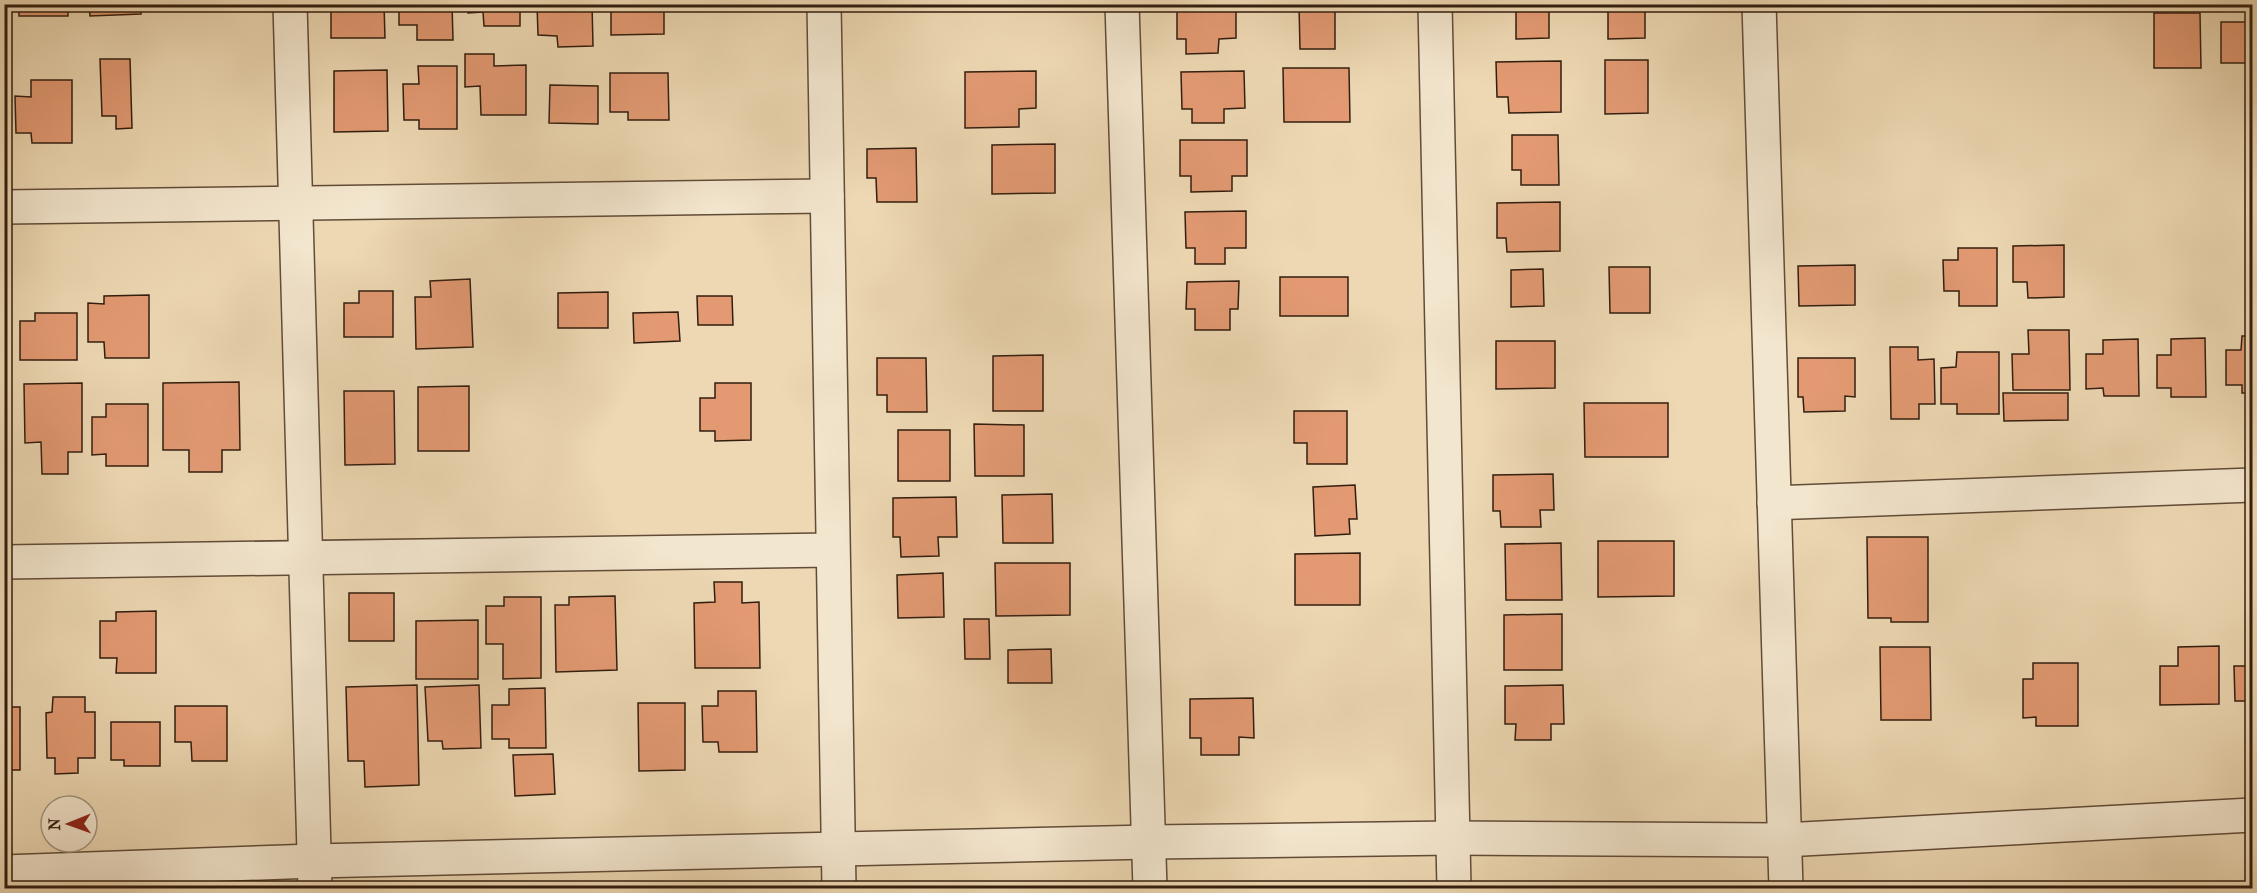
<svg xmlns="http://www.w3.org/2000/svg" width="2257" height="893" font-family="'IM FELL French Canon',serif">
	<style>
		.building { fill: #e39a73; stroke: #321e0f; stroke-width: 1.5 }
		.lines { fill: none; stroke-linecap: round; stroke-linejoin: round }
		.minor-casing { stroke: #614c38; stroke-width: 36 }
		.minor { stroke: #f3e6ce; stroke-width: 33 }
	</style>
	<rect width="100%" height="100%" fill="#edd8b3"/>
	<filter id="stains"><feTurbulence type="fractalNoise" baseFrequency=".00333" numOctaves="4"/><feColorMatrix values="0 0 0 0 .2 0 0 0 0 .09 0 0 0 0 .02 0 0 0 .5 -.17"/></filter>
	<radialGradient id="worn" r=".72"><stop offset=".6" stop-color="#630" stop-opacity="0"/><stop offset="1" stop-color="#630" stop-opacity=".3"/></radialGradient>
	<g class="building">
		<rect x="19" y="4" width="49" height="12"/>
		<polygon points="89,4 141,4 141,14 90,16"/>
		<polygon points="331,4 384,4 385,38 331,38"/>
		<polygon points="399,4 452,4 453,40 417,40 417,25 399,25"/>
		<polygon points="468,4 520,4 520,26 484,26 483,12 468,13"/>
		<polygon points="537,4 592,4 593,46 558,47 557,36 538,35"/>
		<polygon points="611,4 664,4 664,34 611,35"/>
		<polygon points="1177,4 1236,4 1236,38 1219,39 1218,53 1186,54 1186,39 1177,39"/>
		<polygon points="1299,4 1335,4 1335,49 1300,49"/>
		<polygon points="1516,4 1549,4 1549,38 1516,39"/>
		<polygon points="1608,4 1645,4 1645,38 1608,39"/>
		<polygon points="2154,13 2200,13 2201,68 2154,68"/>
		<rect x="2221" y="22" width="29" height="41"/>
		<polygon points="465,54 494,54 494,66 526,65 526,115 481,115 480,86 465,87"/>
		<polygon points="100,59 130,59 132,128 116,129 116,116 102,116"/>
		<polygon points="1605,60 1648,60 1648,113 1605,114"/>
		<polygon points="1561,61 1561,112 1509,113 1508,97 1497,97 1496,62"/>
		<polygon points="418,66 457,66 457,129 419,129 419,120 404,120 403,84 419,84"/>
		<polygon points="1283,68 1349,68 1350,122 1284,122"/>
		<polygon points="387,70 388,131 334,132 334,71"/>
		<polygon points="1036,71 1036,108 1019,109 1019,127 965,128 965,72"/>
		<polygon points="1244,71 1245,108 1224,109 1224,123 1192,123 1192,109 1182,109 1181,72"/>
		<polygon points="610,73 668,73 669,120 628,120 628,112 610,112"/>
		<polygon points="31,80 72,80 72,143 32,143 31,133 16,133 15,96 31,97"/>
		<polygon points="550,85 598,86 598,124 549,123"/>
		<polygon points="1512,135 1558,135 1559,185 1521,185 1521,170 1512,170"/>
		<polygon points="1180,140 1247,140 1247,176 1232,176 1232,191 1191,192 1191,176 1180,176"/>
		<polygon points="1055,144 1055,193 992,194 992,145"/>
		<polygon points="916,148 917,202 877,202 876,178 867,178 867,149"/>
		<polygon points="1560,202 1560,251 1507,252 1506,238 1497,238 1497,203"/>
		<polygon points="1246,211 1246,248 1225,248 1225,264 1195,264 1195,248 1186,248 1185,212"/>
		<polygon points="2064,245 2064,297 2028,298 2027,282 2013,282 2013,246"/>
		<polygon points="1958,248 1997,248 1997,306 1959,306 1959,291 1944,291 1943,260 1958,260"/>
		<polygon points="1855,265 1855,305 1799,306 1798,266"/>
		<polygon points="1609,267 1650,267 1650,313 1610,313"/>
		<polygon points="1543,269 1544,306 1511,307 1511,270"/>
		<rect x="1280" y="277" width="68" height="39"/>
		<polygon points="470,279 473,347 416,349 415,297 431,297 430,281"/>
		<polygon points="1239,281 1238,309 1230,309 1230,330 1195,330 1195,309 1186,309 1187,282"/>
		<polygon points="359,291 393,291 393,337 344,337 344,303 359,303"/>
		<polygon points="608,292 608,328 558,328 558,293"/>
		<polygon points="149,295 149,358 105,358 104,342 88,342 88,303 104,304 104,296"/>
		<polygon points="697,296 732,296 733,325 698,325"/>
		<polygon points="4,299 7,299 8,361 4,361"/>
		<polygon points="678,312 680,341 634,343 633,313"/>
		<polygon points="35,313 77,313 77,360 20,360 20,321 35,321"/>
		<polygon points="2028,330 2069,330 2070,390 2013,390 2012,354 2029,354"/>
		<polygon points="2242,336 2252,336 2252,393 2242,393 2242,385 2226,385 2226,350 2241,350"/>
		<polygon points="2205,338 2206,397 2171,397 2171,388 2157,388 2157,355 2171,355 2171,339"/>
		<polygon points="2138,339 2139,396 2104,396 2103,388 2086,389 2086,354 2103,354 2103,340"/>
		<polygon points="1496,341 1555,341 1555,388 1496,389"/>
		<polygon points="1890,347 1918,347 1918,360 1934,359 1935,404 1919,404 1919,419 1891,419"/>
		<polygon points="1957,352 1999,352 1999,414 1957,414 1957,404 1941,404 1941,368 1956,367"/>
		<polygon points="1043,355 1043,411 993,411 993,356"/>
		<polygon points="877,358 926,358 927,412 887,412 887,395 877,395"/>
		<polygon points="1798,358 1855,358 1855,397 1845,396 1845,411 1804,412 1803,397 1798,397"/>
		<polygon points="239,382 240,450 222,450 222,472 189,472 189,450 163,450 163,383"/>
		<polygon points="82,383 82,452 68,452 68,474 42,474 41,442 25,443 24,384"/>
		<polygon points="715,383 751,383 751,440 715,441 715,431 700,431 700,398 715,398"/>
		<polygon points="469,386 469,451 418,451 418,387"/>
		<polygon points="344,391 394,391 395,464 345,465"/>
		<polygon points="2003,393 2068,393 2068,420 2004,421"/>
		<polygon points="1584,403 1668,403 1668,457 1585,457"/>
		<polygon points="106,404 148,404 148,466 106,466 106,454 92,455 92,417 106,417"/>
		<polygon points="4,405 10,405 11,469 4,469"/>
		<polygon points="1294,411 1347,411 1347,464 1307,464 1307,443 1294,443"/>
		<polygon points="974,424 1024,425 1024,476 975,476"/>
		<rect x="898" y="430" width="52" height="51"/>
		<polygon points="1553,474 1554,510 1540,510 1541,527 1501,527 1500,511 1493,511 1493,475"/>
		<polygon points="1355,485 1357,519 1349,519 1350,534 1315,536 1313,487"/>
		<polygon points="1052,494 1053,543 1003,543 1002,495"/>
		<polygon points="956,497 957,537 938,537 939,556 901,557 900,537 893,537 893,498"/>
		<polygon points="1867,537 1928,537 1928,622 1891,622 1891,618 1868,618"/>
		<polygon points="1598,541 1674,541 1674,596 1598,597"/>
		<polygon points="1561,543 1562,600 1506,600 1505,544"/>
		<polygon points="1360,553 1360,605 1295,605 1295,554"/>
		<polygon points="995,563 1070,563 1070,615 996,616"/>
		<polygon points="943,573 944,617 898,618 897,575"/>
		<polygon points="714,582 742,582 742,603 759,602 760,668 695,668 694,603 715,602"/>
		<rect x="349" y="593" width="45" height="48"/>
		<polygon points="615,596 617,670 556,672 555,605 569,605 569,597"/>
		<polygon points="504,597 541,597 541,678 503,679 503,644 486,644 486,606 504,606"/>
		<polygon points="156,611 156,673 116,673 117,658 100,658 100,621 116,621 116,612"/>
		<polygon points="1562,614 1562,670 1504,670 1504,615"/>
		<polygon points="964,619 989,619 990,659 965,659"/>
		<polygon points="478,620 478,679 416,679 416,621"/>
		<polygon points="2219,646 2219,704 2160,705 2160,666 2178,666 2178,647"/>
		<polygon points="1880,647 1930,647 1931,720 1881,720"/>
		<polygon points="1051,649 1052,683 1008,683 1008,650"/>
		<polygon points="2033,663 2078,663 2078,726 2036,726 2036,717 2023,718 2023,679 2033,679"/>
		<polygon points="2234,666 2252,666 2252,701 2235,701"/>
		<polygon points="417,685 419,785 365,787 364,761 348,761 346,687"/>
		<polygon points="479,685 481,748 443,749 442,741 428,741 425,687"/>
		<polygon points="1563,685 1564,724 1551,724 1551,740 1515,740 1516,724 1505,724 1505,686"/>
		<polygon points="545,688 546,748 509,748 509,739 492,739 492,705 509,705 509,689"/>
		<polygon points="718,691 756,691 757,752 719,752 718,742 703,742 702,706 718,706"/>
		<polygon points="53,697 85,697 85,712 95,712 95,758 78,758 78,773 55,774 55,758 47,758 46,713 52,712"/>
		<polygon points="1253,698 1254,738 1239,737 1239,755 1201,755 1201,738 1190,738 1190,699"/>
		<polygon points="638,703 685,703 685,770 639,771"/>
		<polygon points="175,706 227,706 227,761 192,761 191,742 175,742"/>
		<rect x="4" y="707" width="16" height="63"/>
		<polygon points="111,722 160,722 160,766 124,766 124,760 111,760"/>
		<polygon points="553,754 555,794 515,796 513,755"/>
		<rect x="417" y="884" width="19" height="4"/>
		<polygon points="1891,886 1891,888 1821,888"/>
	</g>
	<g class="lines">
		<g class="minor-casing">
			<g id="minor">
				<polyline points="290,4 315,888"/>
				<polyline points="824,4 839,888"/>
				<polyline points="1122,4 1150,888"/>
				<polyline points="1435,4 1454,888"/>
				<polyline points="1759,4 1786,888"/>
				<polyline points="4,207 827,196"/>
				<polyline points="1774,503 2252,485"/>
				<polyline points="4,562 832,550"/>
				<polyline points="4,872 314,861 1149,842 1452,838 1784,840 2252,815"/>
			</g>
		</g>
		<use href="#minor" class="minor"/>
	</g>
	<rect width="2257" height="893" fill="none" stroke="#edd8b3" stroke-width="24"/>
	<rect x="6" y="6" width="2245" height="881" fill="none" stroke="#321e0f" stroke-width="3"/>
	<rect x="12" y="12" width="2233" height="869" fill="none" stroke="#321e0f" stroke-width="1.5"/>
	<g transform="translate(69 824) rotate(269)"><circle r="28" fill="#f3e6ce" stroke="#a69682" stroke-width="1.5"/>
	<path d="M0-4.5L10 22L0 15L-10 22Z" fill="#8f2418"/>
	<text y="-9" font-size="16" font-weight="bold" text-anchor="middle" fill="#321e0f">N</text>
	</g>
	<rect width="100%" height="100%" filter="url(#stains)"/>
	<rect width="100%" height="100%" fill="url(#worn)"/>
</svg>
